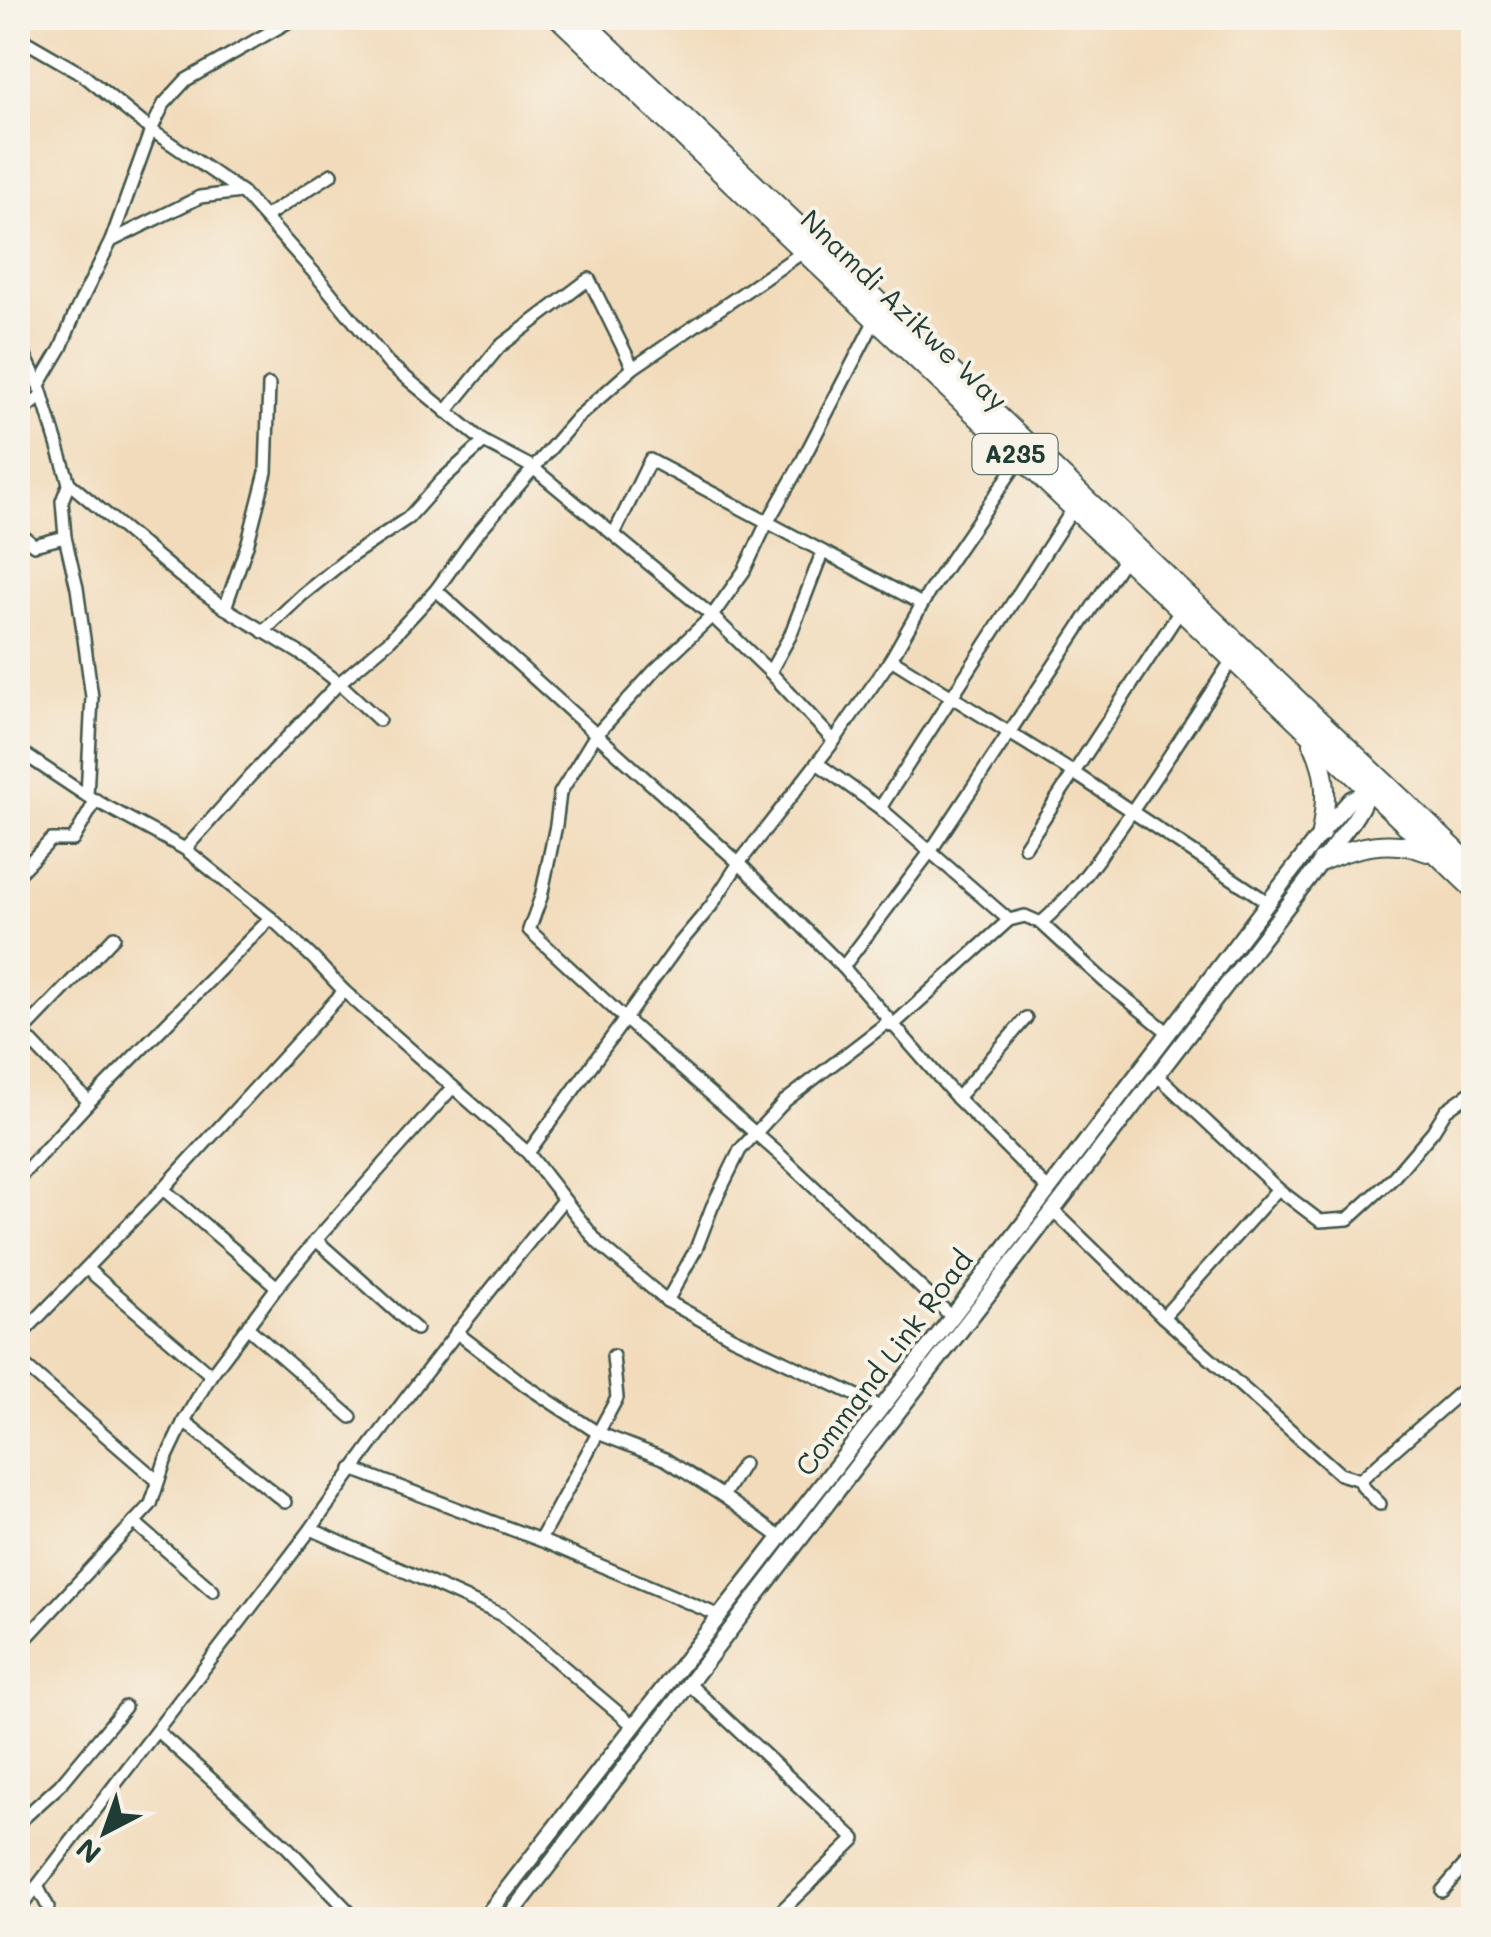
<svg xmlns="http://www.w3.org/2000/svg" width="1491" height="1937" font-family="Mali,sans-serif">
	<style>
		.lines { fill: none; stroke-linecap: round; stroke-linejoin: round }
		.minor-casing { stroke: #3f5548; stroke-width: 16 }
		.major-casing { stroke: #3f5548; stroke-width: 19 }
		.highway-casing { stroke: #3f5548; stroke-width: 22 }
		.minor { stroke: #fff; stroke-width: 11 }
		.major { stroke: #fff; stroke-width: 14 }
		.highway { stroke: #fff; stroke-width: 18 }
		.labels { text-anchor: middle; stroke-width: 8; stroke-linejoin: round; paint-order: stroke }
		.shield { fill: #f7f3e8; stroke: #60746a; stroke-width: 2.5 }
		.shield-label { font-size: 25px; font-weight: bold; fill: #1f3d34 }
		.street-label { font-size: 28px; fill: #1f3d34; stroke: #f7f3e8 }
	</style>
	<rect width="100%" height="100%" fill="#f7f3e8"/>
	<filter id="ink" filterUnits="userSpaceOnUse"><feTurbulence type="fractalNoise" baseFrequency=".01" numOctaves="2"/><feDisplacementMap in="SourceGraphic" scale="20" xChannelSelector="R" yChannelSelector="G"/><feConvolveMatrix kernelMatrix="1 2 1 2 8 2 1 2 1" color-interpolation-filters="sRGB"/></filter>
	<filter id="wash" filterUnits="userSpaceOnUse"><feTurbulence type="fractalNoise" baseFrequency=".0048" numOctaves="4" result="noise"/><feDisplacementMap in="SourceGraphic" scale="40" xChannelSelector="R" yChannelSelector="G"/><feGaussianBlur stdDeviation="2.25" result="paint"/><feColorMatrix in="noise" values="0 0 0 0 0 0 0 0 0 0 0 0 0 0 0 0 0 1.4 0 .05"/><feComposite in="paint" operator="in"/></filter>
	<g filter="url(#wash)">
		<rect width="100%" height="100%" fill="#f2dbbb"/>
	</g>
	<g filter="url(#ink)">
		<g class="lines">
			<g class="minor-casing">
				<g id="minor">
					<polyline points="18,37 82,74 151,130 242,192 316,275 388,363 484,442 532,467 712,616 770,672 834,741"/>
					<polyline points="265,217 332,174"/>
					<polyline points="111,241 200,197 241,192"/>
					<polyline points="875,320 800,465 767,523 744,571 712,616 655,670 595,736 560,793 556,825 541,897 529,930 625,1019 779,1154 952,1317"/>
					<polyline points="18,341 39,385 69,483 62,501 65,537 77,588 92,697 87,796"/>
					<polyline points="39,385 61,348 75,313 111,241 151,130 164,104 186,80 295,18"/>
					<polyline points="446,412 499,347 589,279 633,368"/>
					<polyline points="18,415 42,396"/>
					<polyline points="69,483 180,576 225,608 306,657 339,683 379,720"/>
					<polyline points="18,532 34,545 65,537"/>
					<polyline points="614,534 650,460 922,604"/>
					<polyline points="436,590 739,863 843,967 957,1098 1049,1190"/>
					<polyline points="225,608 248,542 266,472 269,385"/>
					<polyline points="263,632 302,595 348,558 408,518 442,480 484,442"/>
					<polyline points="891,659 1074,773 1269,903"/>
					<polyline points="770,672 790,636 822,553"/>
					<polyline points="18,750 87,796 185,849 271,918 314,959 344,991 528,1153 598,1243 667,1301 732,1337 881,1407"/>
					<polyline points="817,763 880,808 1009,920"/>
					<polyline points="880,808 1073,509"/>
					<polyline points="1025,847 1180,611"/>
					<polyline points="185,849 251,775 339,683 390,640 436,590 475,536 577,418 633,368 803,252"/>
					<polyline points="18,874 51,840 73,840 96,800"/>
					<path d="M1041,923C1071,897 1093,866 1116,834C1156,778 1194,718 1232,660"/>
					<polyline points="843,967 930,852 1125,558"/>
					<polyline points="892,1026 1009,920 1025,916 1041,923 1103,980 1169,1033"/>
					<polyline points="22,1032 89,1102"/>
					<polyline points="18,1037 114,937"/>
					<polyline points="1157,1075 1278,1189 1163,1317"/>
					<polyline points="957,1098 1026,1018"/>
					<polyline points="528,1153 680,943 711,906 739,863 834,741 891,659 929,592 1020,459"/>
					<polyline points="18,1179 89,1102 271,918"/>
					<polyline points="163,1189 277,1287"/>
					<polyline points="1278,1189 1320,1221 1348,1219 1392,1179 1433,1131 1446,1110 1474,1090"/>
					<polyline points="1053,1210 1163,1317 1340,1474 1360,1480 1363,1487 1380,1504"/>
					<polyline points="316,1240 416,1329"/>
					<polyline points="87,1269 211,1375"/>
					<polyline points="667,1301 696,1249 712,1207 740,1150 785,1101 888,1022"/>
					<polyline points="247,1327 351,1417"/>
					<polyline points="456,1332 525,1385 598,1433 665,1459 723,1496 781,1538"/>
					<polyline points="18,1338 163,1189 344,991"/>
					<polyline points="18,1360 158,1481"/>
					<polyline points="184,1421 285,1502"/>
					<polyline points="352,1469 540,1540 720,1616"/>
					<polyline points="1360,1480 1474,1380"/>
					<polyline points="723,1496 743,1464"/>
					<polyline points="134,1522 213,1591"/>
					<polyline points="311,1529 502,1615 634,1726"/>
					<polyline points="540,1540 617,1398 613,1356"/>
					<polyline points="18,1647 151,1504 165,1461 184,1421 211,1375 277,1287 316,1240 453,1087"/>
					<polyline points="690,1685 855,1839 772,1920"/>
					<polyline points="157,1731 286,1846 357,1920"/>
					<polyline points="18,1823 60,1785 125,1707"/>
					<polyline points="37,1886 48,1907"/>
					<polyline points="1442,1891 1474,1854"/>
					<path d="M18,1911L311,1529C390,1415 476,1307 563,1200"/>
				</g>
			</g>
			<g class="major-casing">
				<g id="major">
					<polyline points="483,1920 952,1317 1321,833 1351,799 1369,791"/>
					<path d="M507,1920L1352,822C1361,809 1369,797 1365,781"/>
				</g>
			</g>
			<g class="highway-casing">
				<g id="highway">
					<polyline points="558,18 1474,890"/>
					<polyline points="580,18 1474,867"/>
					<path d="M1313,744C1328,775 1327,800 1321,833"/>
					<path d="M1322,861C1355,846 1392,837 1427,852"/>
				</g>
			</g>
			<use href="#minor" class="minor"/>
			<use href="#major" class="major"/>
			<use href="#highway" class="highway"/>
		</g>
	</g>
	<g class="labels">
		<rect class="shield" x="972.5" y="434" width="85" height="40" rx="8"/>
		<g class="shield-label">
			<text x="1015" y="463">A235</text>
		</g>
		<g class="street-label">
			<text transform="translate(904 310) rotate(44)" y="10">Nnamdi Azikwe Way</text>
			<text transform="translate(884 1363) rotate(-53)" y="10">Command Link Road</text>
		</g>
	</g>
	<rect width="1491" height="1937" fill="none" stroke="#f7f3e8" stroke-width="60"/>
	<g transform="translate(105 1832) rotate(221)" stroke="#f7f3e8" stroke-width="8" paint-order="stroke">
	<path d="M0-8L18 38L0 25L-18 38Z" fill="#1f3d34"/>
	<text y="-15" font-size="28" font-weight="bold" text-anchor="middle" fill="#1f3d34">N</text>
	</g>
</svg>
